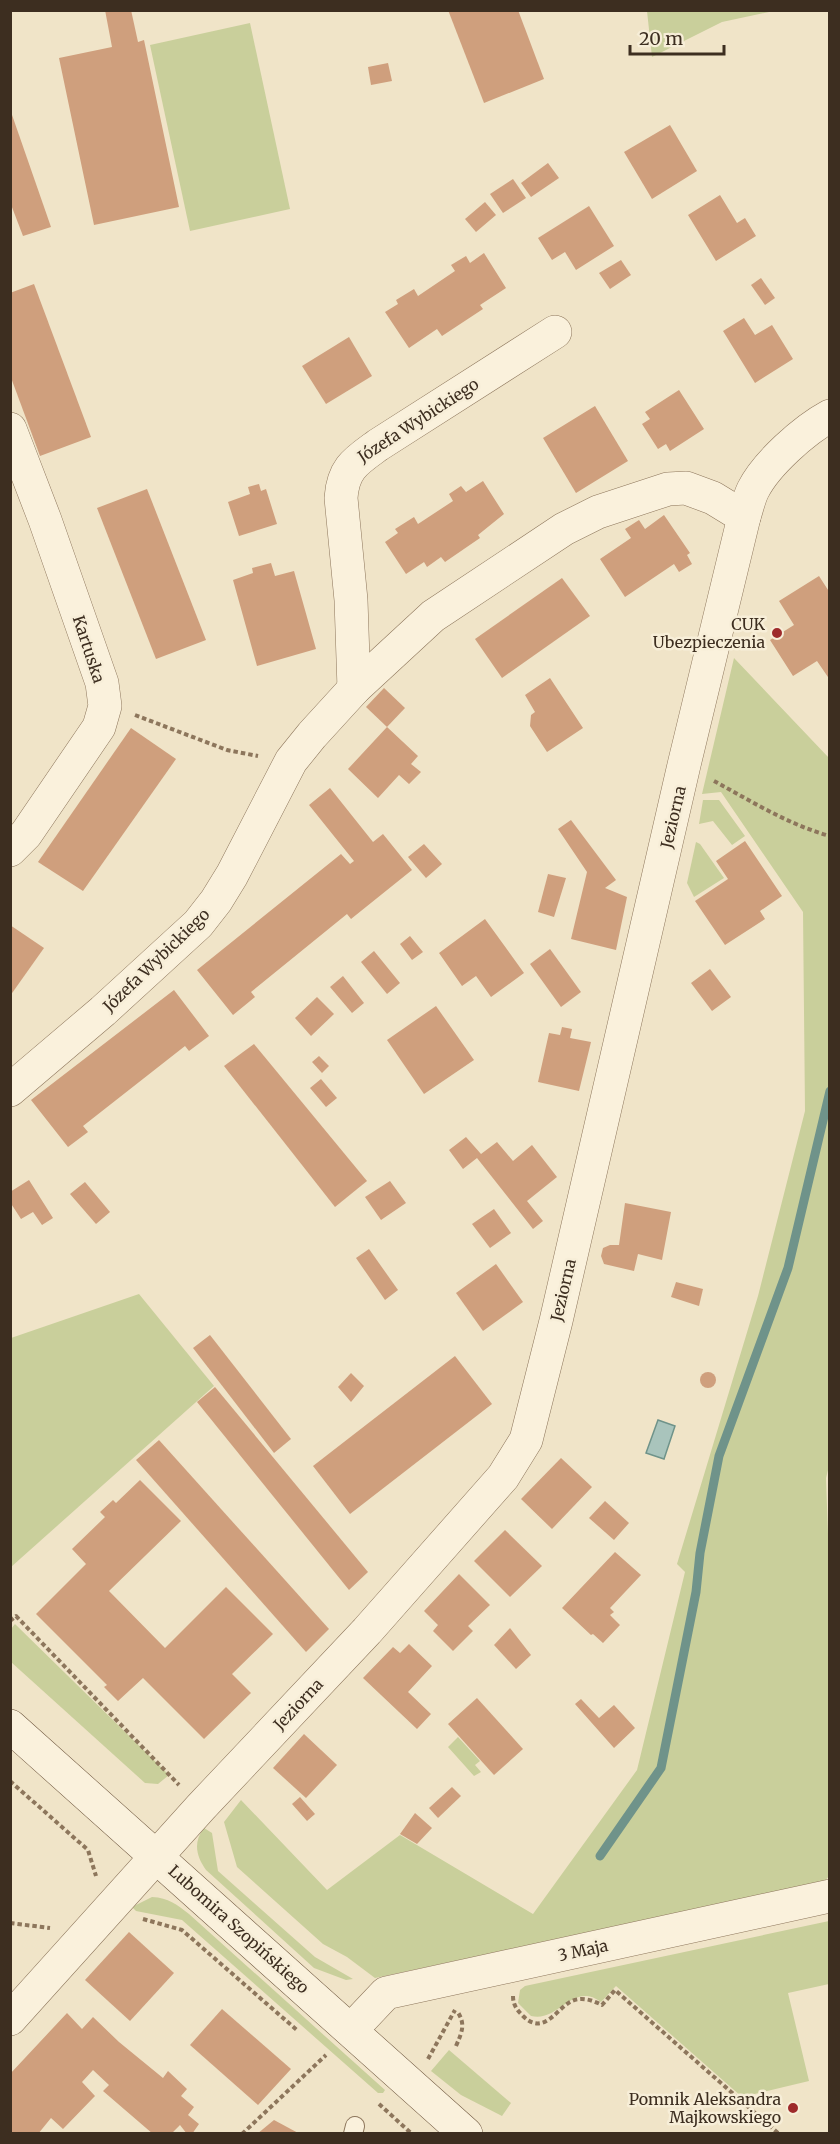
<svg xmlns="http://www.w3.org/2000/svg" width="840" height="2144" font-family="Merriweather,serif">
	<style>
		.green { fill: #c9cf9b }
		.water { fill: #a9c4bc; stroke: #6f938a; stroke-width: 1.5 }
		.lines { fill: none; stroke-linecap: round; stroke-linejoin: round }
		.stream { stroke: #6f938a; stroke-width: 9 }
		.building { fill: #cf9f7d }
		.service-casing { stroke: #8d765c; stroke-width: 20 }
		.minor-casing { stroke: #8d765c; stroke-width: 34 }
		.secondary-casing { stroke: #6f573f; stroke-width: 34 }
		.path { stroke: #8d765c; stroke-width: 4; stroke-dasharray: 4.5 3; stroke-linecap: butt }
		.service { stroke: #faf1dc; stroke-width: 18 }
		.minor { stroke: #faf1dc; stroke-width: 33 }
		.secondary { stroke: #faf1dc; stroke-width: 33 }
		.poi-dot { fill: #9e2a2b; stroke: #f7eed8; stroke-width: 2 }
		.labels { text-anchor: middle; stroke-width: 5; stroke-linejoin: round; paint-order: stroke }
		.street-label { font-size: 16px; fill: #3d2e20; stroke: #f7eed8 }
		.poi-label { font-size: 16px; fill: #3d2e20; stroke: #f7eed8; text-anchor: end }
	</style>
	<rect width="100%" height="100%" fill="#f0e4c8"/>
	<g class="green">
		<polygon points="647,11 647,10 774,11 722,22 652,57"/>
		<polygon points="250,23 290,209 190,231 150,45"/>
		<polygon points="734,658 829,758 830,1462 826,1478 830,1590 829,1876 824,1882 375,1978 347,1957 323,1944 237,1867 224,1822 241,1800 327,1890 400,1835 533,1914 637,1770 685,1572 677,1564 758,1296 805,1111 803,912 721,792 702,794"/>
		<polygon points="703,800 719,800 745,836 732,845 713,821 699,824"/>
		<polygon points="696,842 700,844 724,878 694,897 687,883"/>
		<polygon points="139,1294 214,1386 11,1567 11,1338"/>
		<polygon points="15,1624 169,1775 158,1784 145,1783 11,1662 11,1629"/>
		<polygon points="458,1737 480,1761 475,1765 481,1772 474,1776 448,1747"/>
		<path d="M204,1828L212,1833L218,1871L315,1957L353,1979L346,1980L314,1968L206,1870C196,1856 193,1842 204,1828Z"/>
		<path d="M152,1897C169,1898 176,1904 189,1914L385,2090L383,2093H378L182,1920L136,1911L132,1907Z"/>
		<path d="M829,1921V1984L788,1993L809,2081L742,2097L616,1986L601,2002C572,1981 559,2023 531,2016L518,2003L520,1990L525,1986Z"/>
		<polygon points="449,2050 511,2103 502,2116 461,2095 431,2071"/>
	</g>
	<polygon class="water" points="658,1420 675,1426 664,1459 646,1453"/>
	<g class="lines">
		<polyline class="stream" points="600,1856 661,1768 696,1592 700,1553 719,1456 788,1268 830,1091"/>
	</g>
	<g class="building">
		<polygon points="105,10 131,10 138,42 144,40 179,207 94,225 59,58 112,47"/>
		<polygon points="448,10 518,10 544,79 484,103"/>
		<polygon points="388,63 392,81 371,85 368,67"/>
		<polygon points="11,112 51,227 23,236 10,202"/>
		<polygon points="670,125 697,171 652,199 624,152"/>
		<polygon points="548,163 559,178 531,197 521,183"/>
		<polygon points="513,179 526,198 503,213 490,194"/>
		<polygon points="720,195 737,223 745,218 756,236 716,261 688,215"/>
		<polygon points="485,202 496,215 476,232 465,219"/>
		<polygon points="589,206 614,246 576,270 565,252 552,260 538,238"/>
		<polygon points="484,253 506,288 480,305 483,309 442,336 437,329 409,348 385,312 398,304 396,300 414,289 418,296 455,271 451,265 466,256 470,263"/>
		<polygon points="621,260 631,275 610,289 599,273"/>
		<polygon points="761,278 775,298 765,305 751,285"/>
		<polygon points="34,284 91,437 40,456 10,375 10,293"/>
		<polygon points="744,318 755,335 772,325 793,359 755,383 723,331"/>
		<polygon points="349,337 372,376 326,404 302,366"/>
		<polygon points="679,390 704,429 670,451 666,444 658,449 642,424 650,419 645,412"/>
		<polygon points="595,406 628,461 576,493 543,438"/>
		<polygon points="483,481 504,514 478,535 480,538 445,562 441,557 427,567 424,562 406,574 385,542 398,533 395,529 414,517 418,524 453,501 449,494 461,486 466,492"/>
		<polygon points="259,484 261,491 266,489 277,524 239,536 228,502 250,494 248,487"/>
		<polygon points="147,489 206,640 156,659 97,508"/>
		<polygon points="664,515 690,553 687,555 692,564 679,572 674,564 625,597 600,559 631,538 625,529 639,520 645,529"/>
		<polygon points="271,563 275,576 294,571 316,649 257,666 233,580 253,573 252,568"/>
		<polygon points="819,576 830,593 830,680 817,661 793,676 770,640 794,625 779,601"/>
		<polygon points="562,578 590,616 502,678 475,639"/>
		<polygon points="550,678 583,728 547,752 530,726 531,715 535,712 525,695"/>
		<polygon points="384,688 405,708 387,727 366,707"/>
		<polygon points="387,727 418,756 411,764 421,772 409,784 399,775 378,798 348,769"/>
		<polygon points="131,728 176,759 83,891 38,862"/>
		<polygon points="330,788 373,842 383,834 412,870 351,919 347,914 251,992 255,997 233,1015 197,970 341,854 350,864 354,861 309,805"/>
		<polygon points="571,820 616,880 605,888 627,897 616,950 571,939 587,872 558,829"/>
		<polygon points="745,841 782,896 760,911 765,919 725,945 695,901 728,879 716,861"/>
		<polygon points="424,844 442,864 426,878 408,857"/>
		<polygon points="548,874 566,878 554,917 538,912"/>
		<polygon points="485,919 524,973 491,997 476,976 462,986 439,953"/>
		<polygon points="10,925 44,948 10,996"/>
		<polygon points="410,936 423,952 412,960 400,944"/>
		<polygon points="550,949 581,992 561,1007 530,964"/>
		<polygon points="374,951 400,983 387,994 361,962"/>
		<polygon points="710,969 731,997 712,1011 691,983"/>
		<polygon points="343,976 364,1003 352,1013 330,987"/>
		<polygon points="174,990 209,1036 189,1051 185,1046 83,1126 88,1132 68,1147 31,1100"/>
		<polygon points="317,997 334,1014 311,1036 295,1018"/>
		<polygon points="436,1006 474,1060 424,1094 387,1040"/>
		<polygon points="562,1027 572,1029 570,1038 591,1042 579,1091 538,1082 549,1033 560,1035"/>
		<polygon points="254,1044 367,1181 335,1207 224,1066"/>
		<polygon points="319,1056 329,1066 322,1073 312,1062"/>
		<polygon points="321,1079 337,1098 326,1107 310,1088"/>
		<polygon points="466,1137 481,1154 497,1142 513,1161 532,1145 557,1177 527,1201 543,1221 533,1229 477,1158 463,1169 449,1150"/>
		<polygon points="29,1180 53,1218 42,1225 33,1212 21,1219 10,1202 10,1192"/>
		<polygon points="390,1181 406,1203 381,1220 365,1197"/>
		<polygon points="85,1182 110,1212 96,1224 70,1194"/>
		<polygon points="625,1203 671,1212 662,1260 638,1254 634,1271 604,1264 601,1256 603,1248 610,1245 619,1245"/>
		<polygon points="494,1209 511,1233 490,1248 472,1224"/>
		<polygon points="369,1249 398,1290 385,1300 356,1258"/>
		<polygon points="496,1264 523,1302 483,1331 456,1293"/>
		<polygon points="676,1282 703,1289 699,1306 671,1297"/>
		<polygon points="210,1335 291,1439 274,1453 193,1348"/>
		<polygon points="455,1356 492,1404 350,1514 313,1466"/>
		<circle cx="708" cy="1380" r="8"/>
		<polygon points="351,1373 364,1386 351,1402 338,1387"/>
		<polygon points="215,1387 368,1572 349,1590 197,1402"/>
		<polygon points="159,1440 329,1629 306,1652 136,1460"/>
		<polygon points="561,1458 592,1487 552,1529 521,1499"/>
		<polygon points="140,1480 181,1521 109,1591 165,1648 226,1587 273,1634 232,1674 251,1693 204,1739 143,1678 118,1701 104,1687 107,1685 36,1614 86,1564 72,1549 105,1517 100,1512 113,1500 116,1503"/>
		<polygon points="605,1501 629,1523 614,1540 589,1518"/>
		<polygon points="505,1530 542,1566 510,1597 474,1561"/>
		<polygon points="615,1552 641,1575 610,1608 614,1612 610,1615 620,1625 603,1643 593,1634 591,1635 562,1608"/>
		<polygon points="459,1574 490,1605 468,1626 473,1631 453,1651 433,1631 438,1625 424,1611"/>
		<polygon points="510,1628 531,1655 516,1669 494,1645"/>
		<polygon points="409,1644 432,1666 408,1692 431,1714 417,1729 363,1678 393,1647 400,1653"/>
		<polygon points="477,1698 523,1749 494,1775 448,1724"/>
		<polygon points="581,1699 599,1718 614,1705 635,1728 614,1748 575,1704"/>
		<polygon points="304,1734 337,1765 306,1798 273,1768"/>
		<polygon points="452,1787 461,1796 438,1818 429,1808"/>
		<polygon points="300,1797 315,1814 307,1821 292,1804"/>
		<polygon points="415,1813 432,1828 417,1844 400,1834"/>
		<polygon points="129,1932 174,1973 130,2021 85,1980"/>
		<polygon points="222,2009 291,2069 258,2105 190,2045"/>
		<polygon points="67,2013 82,2029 93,2017 119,2042 163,2078 168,2071 187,2089 181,2096 194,2107 188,2115 199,2124 192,2134 187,2134 180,2125 171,2134 153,2134 103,2091 109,2085 93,2070 82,2082 95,2096 63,2129 51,2118 38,2134 10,2134 10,2074"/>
		<polygon points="274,2120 300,2134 257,2134"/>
	</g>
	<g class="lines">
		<g class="service-casing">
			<polyline id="service" points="353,2134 355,2126"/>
		</g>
		<g class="minor-casing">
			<g id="minor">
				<polyline points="10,429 45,520 102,683 105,706 99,727 26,834 10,850"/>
				<path d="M354,689L351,600L341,498C343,468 356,461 378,445L555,332"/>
				<polyline points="10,1090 103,1011 198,924 216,901 232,875 291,761 312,735 354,689 433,616 564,529 598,512 668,489 686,488 713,498 744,517"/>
				<path d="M10,2019L201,1807L367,1631L503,1477L526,1440L556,1321L684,765L744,517C747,508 749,498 753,490C766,464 804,430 830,416"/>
				<polyline points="351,2030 386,1993 830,1896"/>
			</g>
		</g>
		<g class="secondary-casing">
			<polyline id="secondary" points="10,1726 466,2134"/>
		</g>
		<g class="path">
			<polyline points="135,715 227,750 258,756"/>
			<path d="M714,781C751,801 789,825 830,836"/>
			<polyline points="10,1621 16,1616 179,1785"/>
			<polyline points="10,1781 88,1850 96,1876"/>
			<polyline points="143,1919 182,1930 298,2031"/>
			<polyline points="10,1923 50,1928"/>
			<path d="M513,1996C513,2005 517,2010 523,2016C543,2036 556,2010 570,2002C581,1996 592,2000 602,2005L615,1990L779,2134"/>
			<path d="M456,2046C462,2032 466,2024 457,2011"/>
			<polyline points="428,2059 455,2010"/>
			<polyline points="379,2104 412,2134"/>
			<polyline points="242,2134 326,2055"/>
		</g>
		<use href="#service" class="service"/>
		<use href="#minor" class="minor"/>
		<use href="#secondary" class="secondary"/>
	</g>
	<g class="poi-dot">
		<circle cx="777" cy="633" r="6"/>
		<circle cx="793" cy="2108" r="6"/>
	</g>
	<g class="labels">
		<g class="street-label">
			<text transform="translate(418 420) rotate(-33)" y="6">Józefa Wybickiego</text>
			<text transform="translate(89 649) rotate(72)" y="6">Kartuska</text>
			<text transform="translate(673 817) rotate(-77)" y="6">Jeziorna</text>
			<text transform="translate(156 960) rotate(-44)" y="6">Józefa Wybickiego</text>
			<text transform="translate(563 1290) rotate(-77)" y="6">Jeziorna</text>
			<text transform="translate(298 1704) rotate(-47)" y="6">Jeziorna</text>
			<text transform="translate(239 1929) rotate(42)" y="6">Lubomira Szopińskiego</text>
			<text transform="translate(583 1950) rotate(-12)" y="6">3 Maja</text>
		</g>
		<g class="poi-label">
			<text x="765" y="630">CUK<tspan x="765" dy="18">Ubezpieczenia</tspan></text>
			<text x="781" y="2105">Pomnik Aleksandra<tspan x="781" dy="18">Majkowskiego</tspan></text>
		</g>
	</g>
	<rect width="840" height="2144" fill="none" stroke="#3d2e20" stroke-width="24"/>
	<path d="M630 45v9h94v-9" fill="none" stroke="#3d2e20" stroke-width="3"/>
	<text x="639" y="45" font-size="18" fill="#3d2e20" stroke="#f7eed8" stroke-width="4.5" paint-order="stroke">20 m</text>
</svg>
